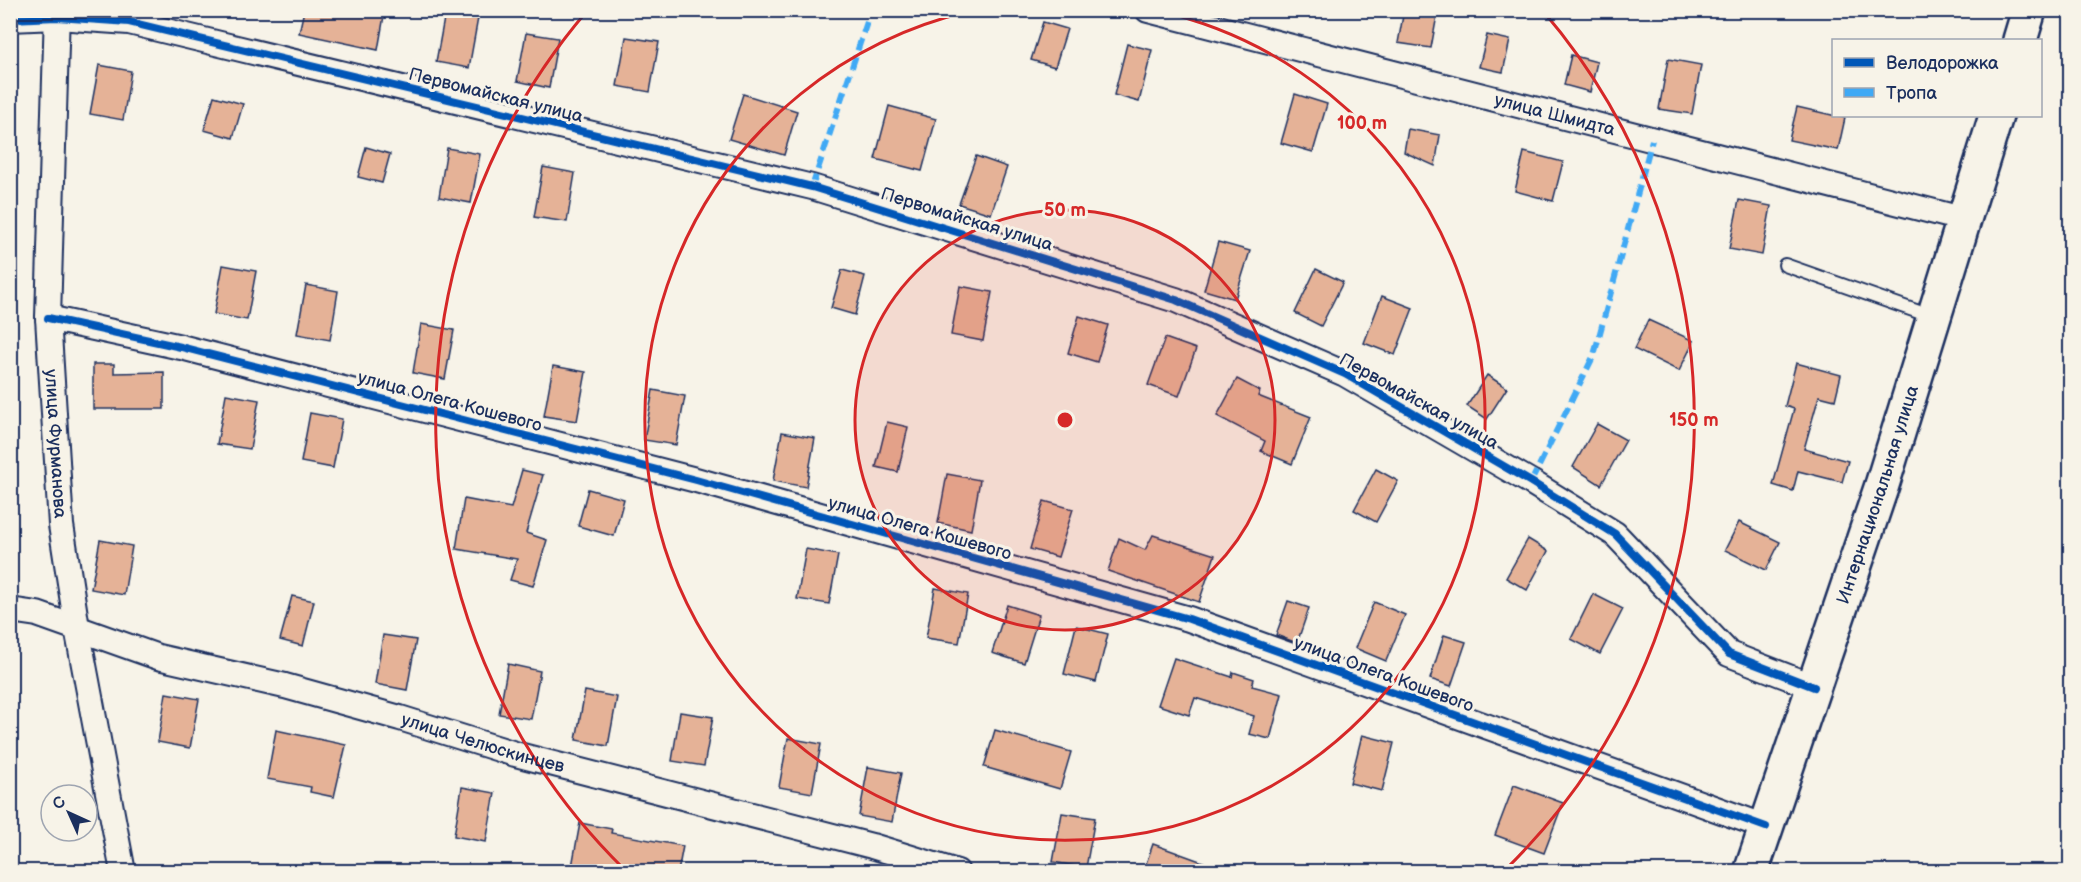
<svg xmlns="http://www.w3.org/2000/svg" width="2081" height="882" font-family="'Balsamiq Sans',sans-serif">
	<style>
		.building { fill: #e5b297; stroke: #1b2f5e; stroke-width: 1.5 }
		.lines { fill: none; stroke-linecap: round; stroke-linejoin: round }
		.lane-casing { stroke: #1b2f5e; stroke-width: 16 }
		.street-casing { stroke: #1b2f5e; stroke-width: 28 }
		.secondary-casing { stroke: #1b2f5e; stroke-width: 38 }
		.lane { stroke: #f7f3e8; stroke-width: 12 }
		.street { stroke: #f7f3e8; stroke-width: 24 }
		.secondary { stroke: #f7f3e8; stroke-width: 33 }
		.quiet { stroke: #3fa9f5; stroke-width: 6; stroke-dasharray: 12 6; stroke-linecap: butt }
		.cycleway-casing { stroke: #f7f3e8; stroke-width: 11 }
		.cycleway { stroke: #0057b8; stroke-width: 8 }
		.ring { fill: none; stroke: #d62828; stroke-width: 3 }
		.labels { text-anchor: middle; stroke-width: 6; stroke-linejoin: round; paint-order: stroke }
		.street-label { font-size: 18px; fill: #1b2f5e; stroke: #f7f3e8 }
		.centre { fill: #d62828; stroke: #f7f3e8; stroke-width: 3 }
		.ring-label { font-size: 18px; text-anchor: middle; font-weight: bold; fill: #d62828; stroke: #f7f3e8; stroke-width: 6; stroke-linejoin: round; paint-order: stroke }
	</style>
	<rect width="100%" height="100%" fill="#f7f3e8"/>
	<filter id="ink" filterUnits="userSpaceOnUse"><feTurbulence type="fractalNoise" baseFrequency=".0167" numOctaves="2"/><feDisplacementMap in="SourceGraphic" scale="12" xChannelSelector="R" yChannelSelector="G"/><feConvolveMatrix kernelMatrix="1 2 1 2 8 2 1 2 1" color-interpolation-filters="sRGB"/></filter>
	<g filter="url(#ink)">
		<g class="building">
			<polygon points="304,10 385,10 378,50 299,33"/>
			<polygon points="1404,10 1438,10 1431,48 1398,43"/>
			<polygon points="445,13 478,18 469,68 436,62"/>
			<polygon points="1043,22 1067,29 1055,67 1031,60"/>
			<polygon points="526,33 558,38 549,88 517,81"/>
			<polygon points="1487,35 1510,40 1503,72 1479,67"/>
			<polygon points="626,37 659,42 650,92 617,86"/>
			<polygon points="1127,44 1152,50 1139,102 1114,95"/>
			<polygon points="1571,55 1597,62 1590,92 1564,85"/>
			<polygon points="1668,59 1701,65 1692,114 1659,109"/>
			<polygon points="99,65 131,71 123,120 90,114"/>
			<polygon points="743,94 797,111 784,155 729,139"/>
			<polygon points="1295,94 1327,104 1313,152 1281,143"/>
			<polygon points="214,96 243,104 233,138 204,130"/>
			<polygon points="889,106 936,119 922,171 875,159"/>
			<polygon points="1797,107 1845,118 1838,150 1789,140"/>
			<polygon points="1408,129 1440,135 1435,166 1404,152"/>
			<polygon points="366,147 390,154 382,183 358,177"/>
			<polygon points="447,148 480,154 471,203 439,197"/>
			<polygon points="1524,152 1563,162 1553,201 1515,191"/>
			<polygon points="976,156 1007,167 991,214 959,204"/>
			<polygon points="543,167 575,173 567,222 534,217"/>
			<polygon points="1739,200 1771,206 1762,255 1729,249"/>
			<polygon points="1218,242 1250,251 1235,299 1204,290"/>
			<polygon points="223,265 256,271 247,320 214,314"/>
			<polygon points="1316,269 1343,282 1321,326 1295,313"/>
			<polygon points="842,270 865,276 855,315 831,308"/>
			<polygon points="306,285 338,291 330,340 297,334"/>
			<polygon points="960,286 992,292 983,341 951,335"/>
			<polygon points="1382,296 1413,308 1395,355 1364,343"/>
			<polygon points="1079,316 1108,325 1097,362 1068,353"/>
			<polygon points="1648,320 1694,341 1679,371 1634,349"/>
			<polygon points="421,324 454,330 445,379 413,373"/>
			<polygon points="1165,338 1196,349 1179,396 1148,385"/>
			<polygon points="1796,363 1841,375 1835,400 1819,396 1804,449 1848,461 1842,482 1798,471 1793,491 1773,485 1794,409 1785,406"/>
			<polygon points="93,364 114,364 114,373 164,372 164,409 93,409"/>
			<polygon points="553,366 586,372 577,421 544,416"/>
			<polygon points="1487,375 1507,388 1487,419 1467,406"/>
			<polygon points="1237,379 1260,391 1258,396 1311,417 1292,464 1261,451 1265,441 1217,416"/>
			<polygon points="653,390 685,396 676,445 644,440"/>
			<polygon points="226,394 259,400 250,449 217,444"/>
			<polygon points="310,413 342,419 333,468 301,462"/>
			<polygon points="887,422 908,427 898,472 876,467"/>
			<polygon points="1597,424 1626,440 1601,485 1573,467"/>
			<polygon points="782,432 815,438 806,487 773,481"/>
			<polygon points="1376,469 1398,481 1376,522 1354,510"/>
			<polygon points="522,470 543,475 526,533 547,540 533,586 510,580 517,559 456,549 464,499 511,508"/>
			<polygon points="947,474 980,480 971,530 938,523"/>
			<polygon points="588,489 624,499 614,536 578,526"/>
			<polygon points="1044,501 1073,509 1058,557 1030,549"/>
			<polygon points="1739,522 1780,542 1766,570 1725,550"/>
			<polygon points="1153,535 1215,555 1199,602 1108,571 1119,538 1145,550"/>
			<polygon points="1528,539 1548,551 1527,590 1506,578"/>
			<polygon points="100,540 132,546 124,595 91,589"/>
			<polygon points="806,549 838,555 829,604 797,599"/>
			<polygon points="935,588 968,594 959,643 926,638"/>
			<polygon points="1593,594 1623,609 1600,654 1571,639"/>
			<polygon points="292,596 314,601 303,646 280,640"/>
			<polygon points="1288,601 1309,608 1297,643 1276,635"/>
			<polygon points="1374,602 1405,615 1386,661 1355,648"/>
			<polygon points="1007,605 1039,615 1024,663 992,653"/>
			<polygon points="1076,626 1108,634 1096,682 1064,674"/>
			<polygon points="383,635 416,640 407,690 375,684"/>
			<polygon points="1444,635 1466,642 1451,686 1430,679"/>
			<polygon points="1174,658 1232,677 1233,672 1254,679 1252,686 1282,694 1270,739 1249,734 1254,716 1195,698 1189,715 1158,705"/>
			<polygon points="508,664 540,671 531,719 499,714"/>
			<polygon points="585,691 617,697 608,746 576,740"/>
			<polygon points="166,693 199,699 190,748 158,742"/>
			<polygon points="680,712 713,717 704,766 672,761"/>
			<polygon points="276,730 346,745 334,797 310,792 311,787 267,779"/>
			<polygon points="995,730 1071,752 1060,789 984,767"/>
			<polygon points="1362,735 1394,743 1382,791 1350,783"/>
			<polygon points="788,738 821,744 812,793 779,787"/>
			<polygon points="868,767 901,773 892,822 859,816"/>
			<polygon points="1514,785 1563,803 1544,853 1495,835"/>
			<polygon points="462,787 495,793 486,842 454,836"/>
			<polygon points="1062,813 1095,818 1086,868 1053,862"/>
			<polygon points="580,823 612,829 611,833 683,846 678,872 571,872"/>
			<polygon points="1153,844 1222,869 1221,872 1143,872"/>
		</g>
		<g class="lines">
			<g class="lane-casing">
				<polyline id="lane" points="1785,265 1933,317"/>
			</g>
			<g class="street-casing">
				<g id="street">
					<path id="s1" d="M57,10L48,318L61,525L77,628L123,872"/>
					<path id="s2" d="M1148,10L1962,219"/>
					<polyline points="10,19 57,17 129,22 812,187 1176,300 1345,374 1531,482 1615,534 1729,654 1814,687"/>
					<polyline points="48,318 181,347 696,480 1189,619 1766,827"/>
					<path id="s3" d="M10,610L37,614L158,657L285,686L400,718L515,754L872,846L957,872"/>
				</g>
			</g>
			<g class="secondary-casing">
				<g id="secondary">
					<polyline points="2020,40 2029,10"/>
					<path id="s4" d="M1751,872L1882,485L1996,116"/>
				</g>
			</g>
			<use href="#lane" class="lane"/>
			<use href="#street" class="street"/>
			<use href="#secondary" class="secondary"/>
			<g class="quiet">
				<polyline points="812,187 871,10"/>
				<polyline points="1531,482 1594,355 1652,140"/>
			</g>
			<g class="cycleway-casing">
				<g id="cycleway">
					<polyline points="10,19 57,17 129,22 812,187 1176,300 1345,374 1531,482 1615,534 1729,654 1814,687"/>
					<polyline points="48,318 181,347 696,480 1189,619 1766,827"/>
				</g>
			</g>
			<use href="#cycleway" class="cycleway"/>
		</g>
	</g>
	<circle cx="1065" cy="420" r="210" fill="#d62828" fill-opacity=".12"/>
	<g class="ring">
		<circle cx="1065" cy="420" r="210"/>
		<path d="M1159 11A420 420 0 1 1 971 11"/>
		<path d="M624 869A629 629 0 0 1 587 11M1543 11A629 629 0 0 1 1506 869"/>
	</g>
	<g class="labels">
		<g class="street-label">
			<text transform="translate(496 95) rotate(14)" y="6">Первомайская улица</text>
			<text dy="6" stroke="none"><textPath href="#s2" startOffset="420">улица Шмидта</textPath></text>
			<text transform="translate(967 219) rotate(17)" y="6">Первомайская улица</text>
			<text transform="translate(450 401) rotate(15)" y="6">улица Олега Кошевого</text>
			<text transform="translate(1419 401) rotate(29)" y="6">Первомайская улица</text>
			<text dy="6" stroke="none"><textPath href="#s1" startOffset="434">улица Фурманова</textPath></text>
			<text dy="6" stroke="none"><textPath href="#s4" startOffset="398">Интернациональная улица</textPath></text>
			<text transform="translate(920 528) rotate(16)" y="6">улица Олега Кошевого</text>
			<text transform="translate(1384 674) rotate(20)" y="6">улица Олега Кошевого</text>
			<text dy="6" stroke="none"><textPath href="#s3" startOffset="492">улица Челюскинцев</textPath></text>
		</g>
	</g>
	<circle cx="1065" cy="420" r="9" class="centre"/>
	<g class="ring-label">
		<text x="1362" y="129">100 m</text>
		<text x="1065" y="216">50 m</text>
		<text x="1694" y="426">150 m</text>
	</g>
	<rect width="2081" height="882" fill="none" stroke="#f7f3e8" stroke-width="36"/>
	<rect x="18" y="18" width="2045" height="846" fill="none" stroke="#1b2f5e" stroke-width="2" filter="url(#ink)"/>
	<rect x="1832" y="39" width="210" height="78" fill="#f7f3e8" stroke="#9fa5b1" stroke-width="1.5"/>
	<rect x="1844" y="58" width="30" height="9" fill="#0057b8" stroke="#9fa5b1" stroke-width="1.5"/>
	<text x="1886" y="69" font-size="18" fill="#1b2f5e">Велодорожка</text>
	<rect x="1844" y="88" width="30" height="9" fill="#3fa9f5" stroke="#9fa5b1" stroke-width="1.5"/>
	<text x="1886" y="99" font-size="18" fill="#1b2f5e">Тропа</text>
	<g transform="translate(69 813) rotate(315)"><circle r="28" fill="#f7f3e8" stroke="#9fa5b1" stroke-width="1.5"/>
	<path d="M0-4.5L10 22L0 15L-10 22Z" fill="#1b2f5e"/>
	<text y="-9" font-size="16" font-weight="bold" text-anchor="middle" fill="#1b2f5e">С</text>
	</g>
</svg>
